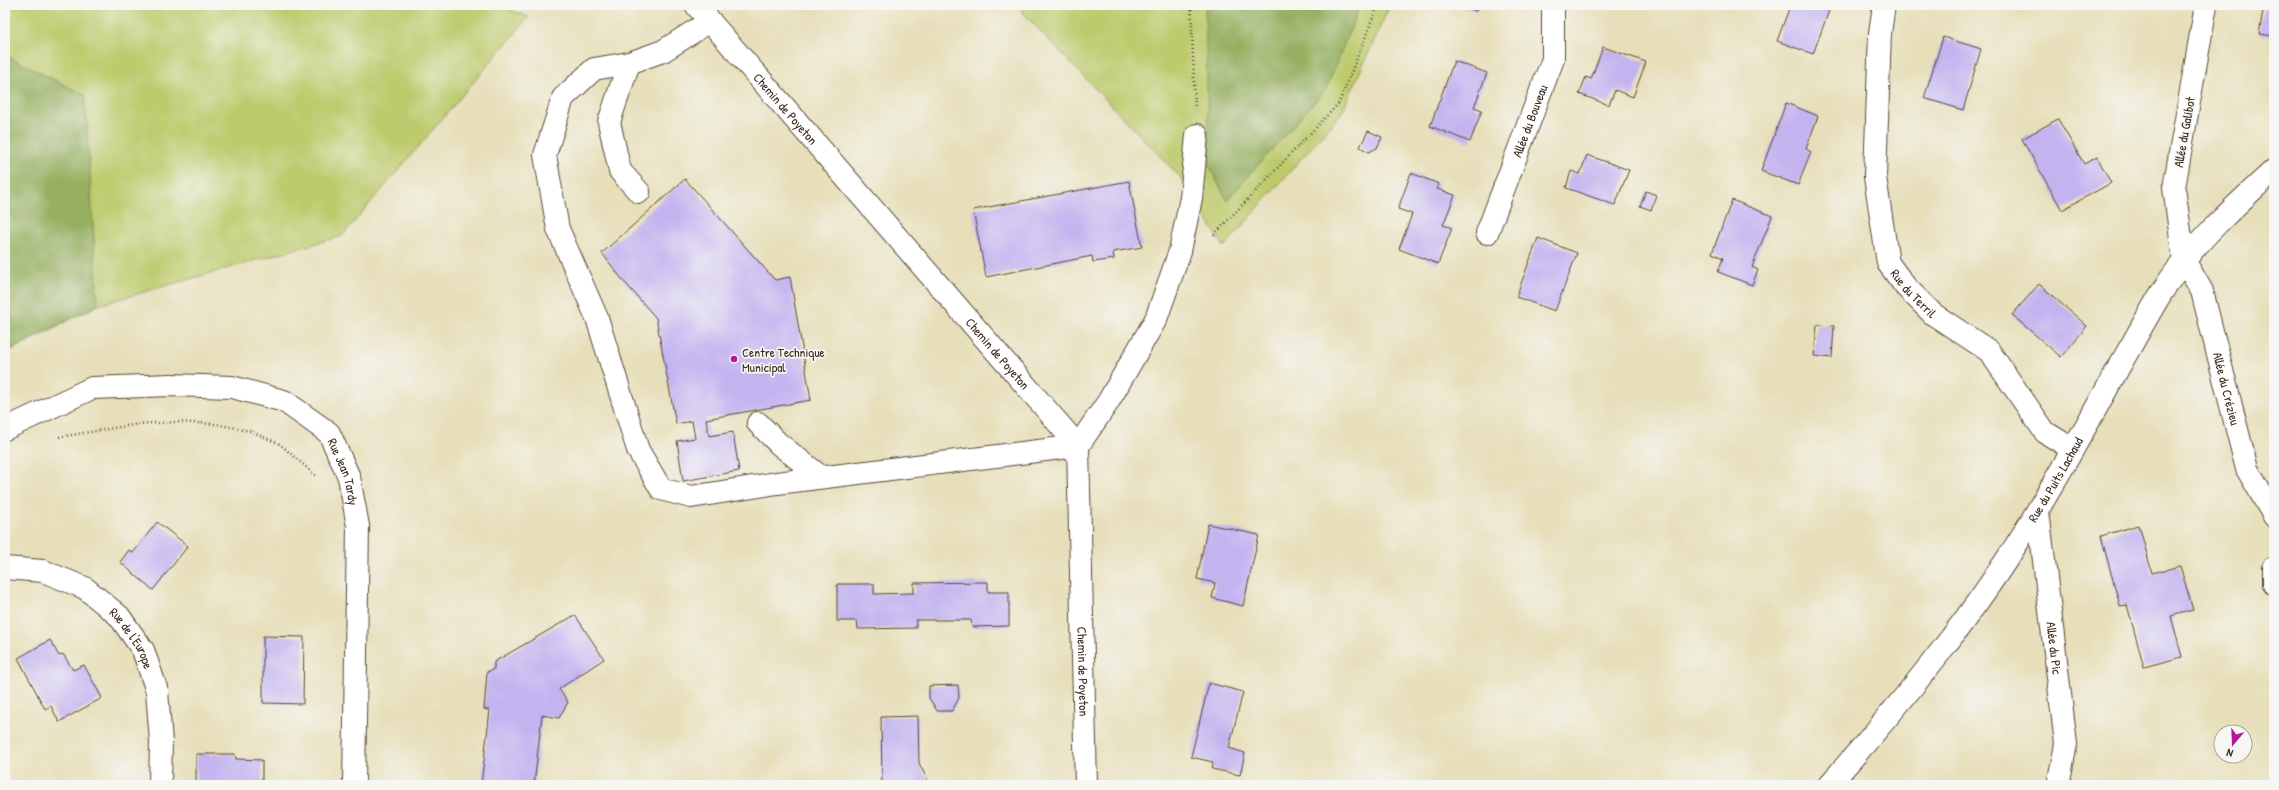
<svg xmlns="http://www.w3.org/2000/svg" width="2279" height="790" font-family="'Patrick Hand',sans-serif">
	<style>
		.green { fill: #bdcb6d; stroke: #7c7a46 }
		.forest { fill: #96af60; stroke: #686c3f }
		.building { fill: #c3b4f0 }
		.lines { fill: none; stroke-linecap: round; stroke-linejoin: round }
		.minor-casing { stroke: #554535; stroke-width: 24 }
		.path { stroke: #554535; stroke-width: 2.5; stroke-dasharray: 1 3; stroke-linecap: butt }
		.minor { stroke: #fff; stroke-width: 22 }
		.poi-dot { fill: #b5179e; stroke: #f6f6f2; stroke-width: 1.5 }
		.labels { text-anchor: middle; stroke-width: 3.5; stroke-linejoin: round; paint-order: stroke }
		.street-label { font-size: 13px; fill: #3b2a1e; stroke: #f6f6f2 }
		.poi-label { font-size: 13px; fill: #3b2a1e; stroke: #f6f6f2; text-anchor: start }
	</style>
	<rect width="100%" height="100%" fill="#f6f6f2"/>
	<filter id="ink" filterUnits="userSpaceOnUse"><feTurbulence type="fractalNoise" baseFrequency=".025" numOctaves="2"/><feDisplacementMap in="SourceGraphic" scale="8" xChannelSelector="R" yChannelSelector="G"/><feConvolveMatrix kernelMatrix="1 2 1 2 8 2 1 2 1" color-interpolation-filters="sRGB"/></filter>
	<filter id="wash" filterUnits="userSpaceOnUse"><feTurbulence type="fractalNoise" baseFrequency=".012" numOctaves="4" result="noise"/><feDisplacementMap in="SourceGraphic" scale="16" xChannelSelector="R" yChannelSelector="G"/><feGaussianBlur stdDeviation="0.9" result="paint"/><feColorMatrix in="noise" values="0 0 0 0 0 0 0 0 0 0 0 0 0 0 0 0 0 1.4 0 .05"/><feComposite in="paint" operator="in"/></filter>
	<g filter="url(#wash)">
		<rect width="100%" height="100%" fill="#e7dfba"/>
		<g class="green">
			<polygon points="5,5 497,5 529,17 342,236 98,305 5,353"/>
			<polygon points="1024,5 1390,5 1342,112 1224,247 1180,177 1021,11"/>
		</g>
		<g class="forest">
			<polygon points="1205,5 1360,5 1326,89 1227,200 1209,166"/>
			<polygon points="5,55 85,95 98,305 5,353"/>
		</g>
		<g id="blocks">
			<g class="building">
				<polygon points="1460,5 1478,5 1476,11"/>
				<polygon points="1786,5 1831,5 1813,54 1777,41 1790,6"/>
				<polygon points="2264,5 2274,5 2274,36 2259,34"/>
				<polygon points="1943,37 1981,49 1963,110 1924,98"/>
				<polygon points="1603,47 1646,62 1633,97 1615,90 1609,105 1579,94 1586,77 1591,79"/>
				<polygon points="1454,61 1487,73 1474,107 1482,110 1470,142 1430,126"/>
				<polygon points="1786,103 1818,116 1806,149 1811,152 1798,185 1761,171"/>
				<polygon points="2058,119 2084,164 2097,157 2111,183 2062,210 2022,139"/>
				<polygon points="1368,131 1382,137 1377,148 1369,152 1360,147"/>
				<polygon points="1587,155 1629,170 1615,205 1566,188 1571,171 1580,174"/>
				<polygon points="1411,173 1439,184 1437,189 1455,195 1443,225 1452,228 1438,264 1399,249 1412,214 1398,209"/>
				<polygon points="685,179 775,280 790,277 811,400 706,419 709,436 733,432 739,471 683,481 677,441 695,438 692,421 676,424 656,318 621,278 602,253"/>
				<polygon points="1129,181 1142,247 1113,252 1114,259 1093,262 1092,256 986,277 973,210"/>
				<polygon points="1646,191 1656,195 1651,210 1640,206"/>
				<polygon points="1732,200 1772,216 1752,267 1758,270 1752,285 1718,272 1723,258 1712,253"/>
				<polygon points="1538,238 1577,253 1555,311 1516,297"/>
				<polygon points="2039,284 2087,326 2061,357 2012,315"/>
				<polygon points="1817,325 1834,326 1832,358 1814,356"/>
				<polygon points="157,522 188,546 153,590 120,562 129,550 133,553"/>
				<polygon points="1208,524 1259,535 1243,606 1212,598 1215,583 1197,579"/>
				<polygon points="2139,525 2152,573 2180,566 2193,610 2171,616 2182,657 2144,667 2127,605 2120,606 2101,536"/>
				<polygon points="988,582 988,592 1009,592 1009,626 972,627 971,620 916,620 916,628 858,629 857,621 837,621 837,584 874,584 874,594 914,593 914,583"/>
				<polygon points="575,615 604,659 559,689 568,702 559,718 542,715 534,785 481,785 490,710 484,709 487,672 494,669 494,662"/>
				<polygon points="263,636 304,637 303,704 263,703"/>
				<polygon points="50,640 59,656 63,654 73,670 84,665 102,698 59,722 51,706 45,709 18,658"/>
				<polygon points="1209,683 1243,692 1229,748 1245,753 1240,775 1212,769 1213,762 1191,757"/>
				<polygon points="958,685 959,698 952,711 937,711 929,698 929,686"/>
				<polygon points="918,716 919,763 930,785 876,785 882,782 881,717"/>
				<polygon points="196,754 235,754 236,759 262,760 262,785 196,785"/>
			</g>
		</g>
	</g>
	<g filter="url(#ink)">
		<use href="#blocks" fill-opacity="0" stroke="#554535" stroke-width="1"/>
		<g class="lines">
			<g class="minor-casing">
				<g id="minor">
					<path id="s1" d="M696,5L1078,446L1086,785"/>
					<path id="s2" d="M1884,5L1880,33L1875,177L1888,263L1905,286L1933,314L1989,351L2045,432L2072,449"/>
					<path id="s3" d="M2206,5L2174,188L2184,260L2202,291L2247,469L2274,516"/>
					<polyline points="710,21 663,51 629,63 594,69 563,98 545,155 558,229 597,318 638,450 661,489 691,497 777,483 1078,446 1108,402 1156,319 1180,251 1191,198 1197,135"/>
					<polyline points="629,63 609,122 620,171 639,192"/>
					<path id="s4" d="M1487,233L1553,59V5"/>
					<polyline points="758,423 779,444 821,477"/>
					<path id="s5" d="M5,429L92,388L171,385L232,387L284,401L329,433L349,477L358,526L354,785"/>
					<path id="s6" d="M2038,511L2066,744L2058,785"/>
					<path id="s7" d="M5,568L43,571L85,588L119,616L143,650L157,691L161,742L160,785"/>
					<polyline points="2274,568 2274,584"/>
					<path id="s8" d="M1829,785C1905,699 1979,609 2037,511C2069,458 2098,404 2128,351C2146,320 2162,287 2185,260C2211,227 2243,199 2274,170"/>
				</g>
			</g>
			<g class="path">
				<polyline points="1191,5 1195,107"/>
				<polyline points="1214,235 1339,103 1378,5"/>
				<polyline points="59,437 138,424 176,422 216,424 250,431 280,444 317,477"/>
			</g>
			<use href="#minor" class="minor"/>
		</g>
	</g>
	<circle class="poi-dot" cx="734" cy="359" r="4"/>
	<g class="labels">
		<g class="street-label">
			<text dy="5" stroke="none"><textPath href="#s1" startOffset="137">Chemin de Poyeton</textPath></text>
			<text dy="5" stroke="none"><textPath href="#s4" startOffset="120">Allée du Bouveau</textPath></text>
			<text transform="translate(2184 132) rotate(-80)" y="5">Allée du Galibot</text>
			<text dy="5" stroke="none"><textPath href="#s2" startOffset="299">Rue du Terril</textPath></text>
			<text dy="5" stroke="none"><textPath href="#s1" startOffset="461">Chemin de Poyeton</textPath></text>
			<text dy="5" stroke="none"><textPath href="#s3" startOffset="395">Allée du Crézieu</textPath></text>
			<text dy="5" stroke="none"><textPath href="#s5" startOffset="387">Rue Jean Tardy</textPath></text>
			<text dy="5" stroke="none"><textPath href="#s8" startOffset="381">Rue du Puits Lachaud</textPath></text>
			<text dy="5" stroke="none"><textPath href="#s7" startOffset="153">Rue de l'Europe</textPath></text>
			<text dy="5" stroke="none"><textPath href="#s6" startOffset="138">Allée du Pic</textPath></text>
			<text dy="5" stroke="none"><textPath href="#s1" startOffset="809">Chemin de Poyeton</textPath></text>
		</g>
		<g class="poi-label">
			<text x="742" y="357">Centre Technique<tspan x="742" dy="15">Municipal</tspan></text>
		</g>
	</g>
	<rect width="2279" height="790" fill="none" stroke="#f6f6f2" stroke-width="20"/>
	<g transform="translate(2233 744) rotate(199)"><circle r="19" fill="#f6f6f2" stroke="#aba49d"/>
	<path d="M0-3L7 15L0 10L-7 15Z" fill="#b5179e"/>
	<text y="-6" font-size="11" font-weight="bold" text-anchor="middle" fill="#3b2a1e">N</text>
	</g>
</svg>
